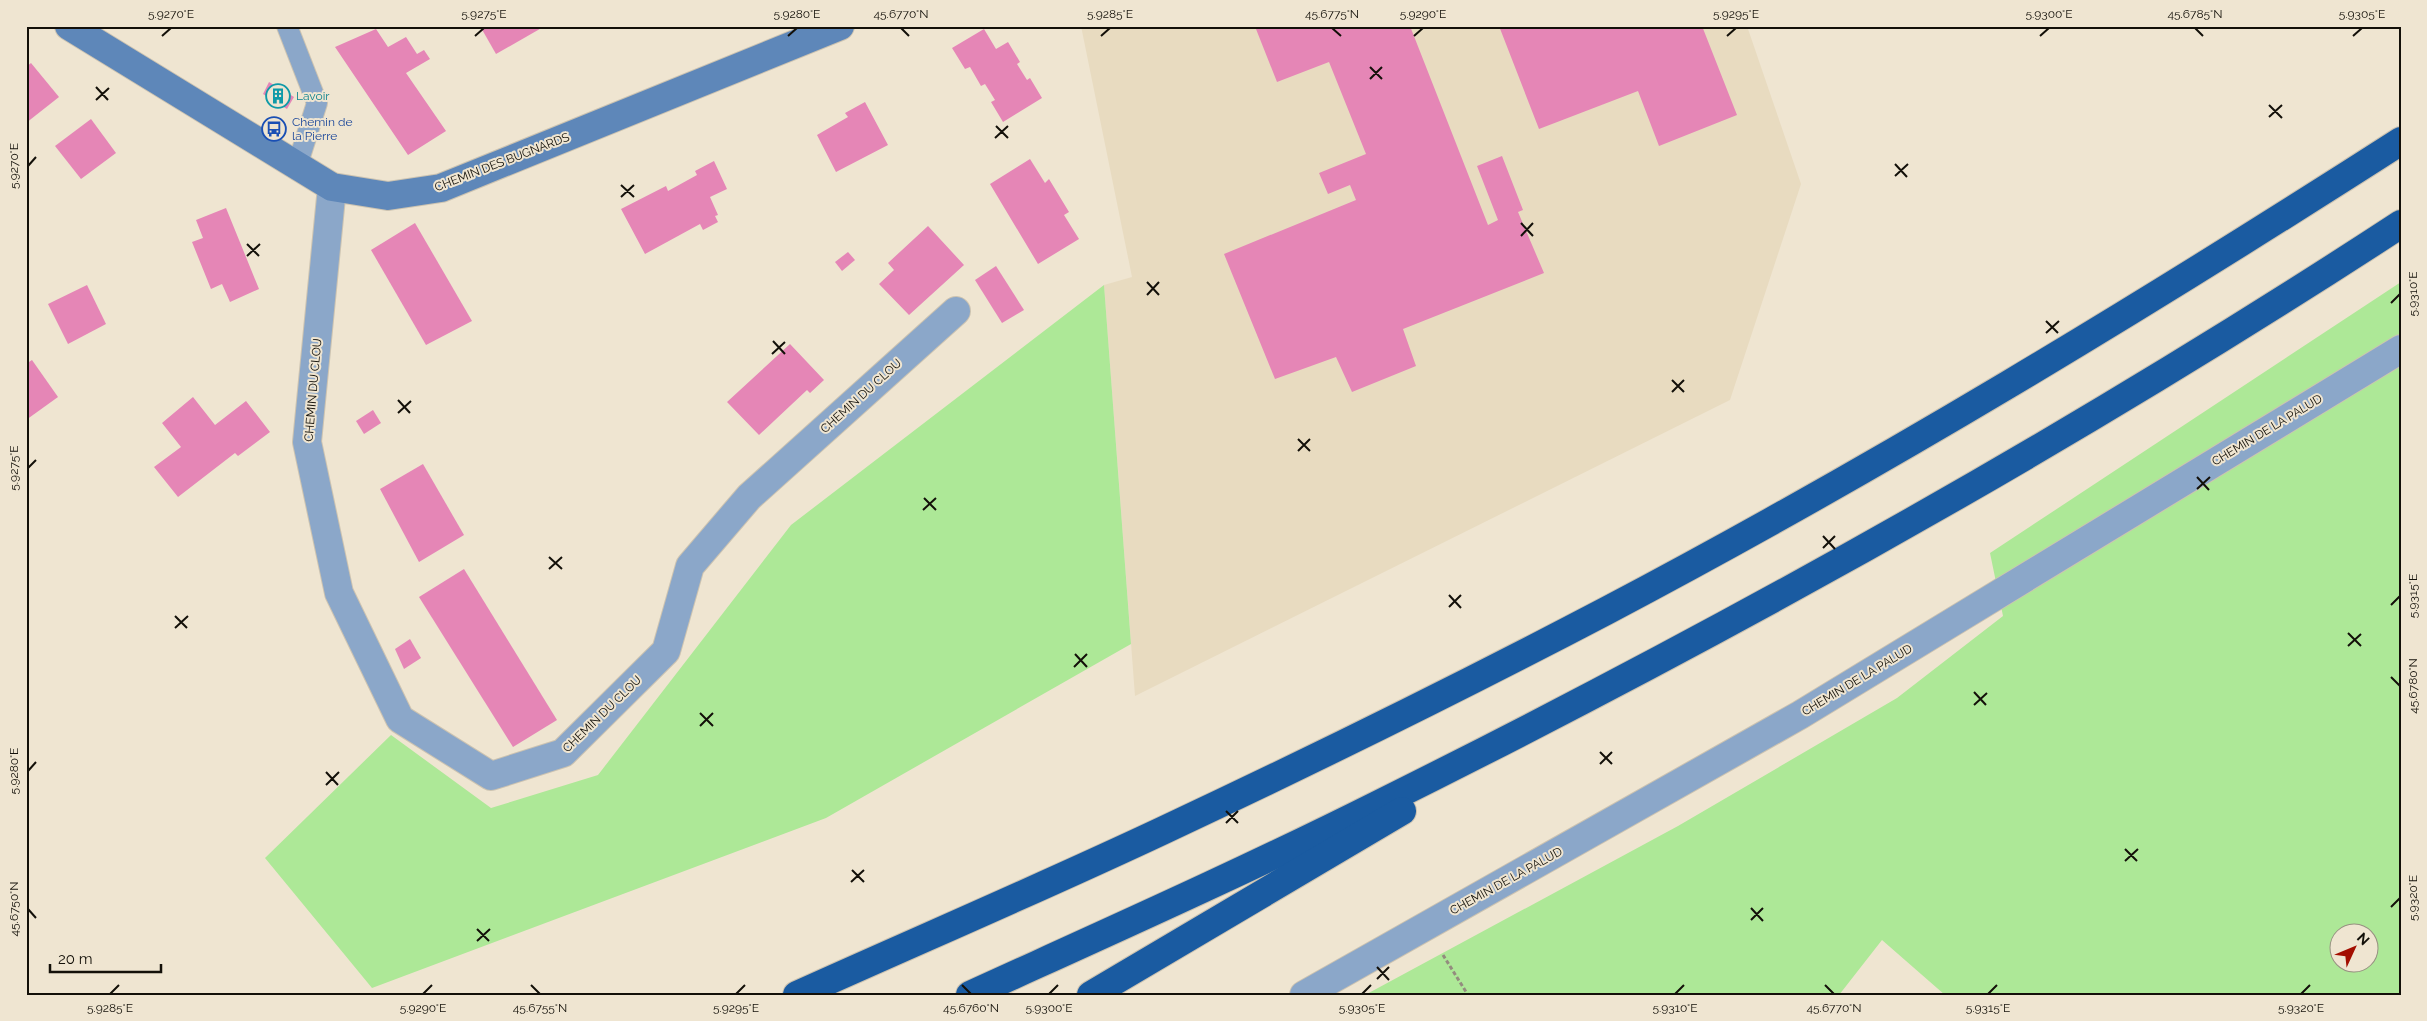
<svg xmlns="http://www.w3.org/2000/svg" width="2427" height="1021" font-family="Raleway,sans-serif">
	<style>
		.built { fill: #e8dbc0 }
		.green { fill: #ade897; fill-rule: evenodd }
		.building { fill: #e586b6 }
		.lines { fill: none; stroke-linecap: round; stroke-linejoin: round }
		.lane-casing { stroke: #ccc3b1; stroke-width: 22 }
		.street-casing { stroke: #ccc3b1; stroke-width: 30 }
		.secondary-casing { stroke: #ccc3b1; stroke-width: 30 }
		.highway-casing { stroke: #ccc3b1; stroke-width: 30 }
		.path { stroke: #938c7e; stroke-width: 3; stroke-dasharray: 4 2.5; stroke-linecap: butt }
		.lane { stroke: #8ba7c9; stroke-width: 20 }
		.street { stroke: #8ba7c9; stroke-width: 28 }
		.secondary { stroke: #5e87b9; stroke-width: 28 }
		.highway { stroke: #1a5ba1; stroke-width: 28 }
		.ticks { fill: none; stroke: #131009; stroke-width: 2 }
		.labels { text-anchor: middle; stroke-width: 4; stroke-linejoin: round; paint-order: stroke }
		.culture-label { font-size: 12px; fill: #0d838f; stroke: #efe5d1; text-anchor: start }
		.transit-label { font-size: 12px; fill: #164399; stroke: #efe5d1; text-anchor: start }
		.street-label { font-size: 12px; fill: #131009; stroke: #efe5d1 }
		.neatline { fill: none; stroke: #131009; stroke-width: 2 }
		.ticks-label { font-size: 12px; text-anchor: middle; fill: #131009 }
	</style>
	<rect width="100%" height="100%" fill="#efe5d1"/>
	<polygon class="built" points="1081,26 1747,26 1801,184 1730,400 1135,696 1104,285 1132,277"/>
	<g class="green">
		<path d="M2401,282V995H1945L1882,940L1839,995H1365L1678,826L1897,698L2003,616L1990,553ZM2340,934H2370V964H2340Z"/>
		<polygon points="1104,285 1131,644 826,818 372,988 265,858 391,735 491,808 598,775 791,525"/>
	</g>
	<g class="building">
		<polygon points="480,26 545,26 496,54"/>
		<polygon points="1264,26 1410,26 1488,225 1498,220 1477,166 1502,156 1523,210 1518,212 1544,273 1403,329 1416,366 1352,392 1336,357 1275,379 1224,254 1356,200 1350,185 1328,194 1319,173 1366,154 1329,62 1277,82 1256,29"/>
		<polygon points="1499,26 1702,26 1737,115 1659,146 1638,91 1539,129"/>
		<polygon points="376,29 388,47 406,37 417,54 424,50 430,59 406,73 446,131 408,155 335,47"/>
		<polygon points="984,29 996,49 1008,42 1020,62 1017,64 1027,80 1030,78 1042,98 1003,122 991,102 995,100 985,84 981,86 970,67 965,69 952,48"/>
		<polygon points="31,63 59,97 26,123 26,67"/>
		<polygon points="269,82 294,97 287,109 263,94"/>
		<polygon points="865,102 888,145 836,172 817,135 848,117 845,113"/>
		<polygon points="91,119 116,153 81,179 55,146"/>
		<polygon points="1030,159 1045,183 1049,179 1069,212 1064,215 1079,239 1038,264 990,184"/>
		<polygon points="714,161 727,189 710,197 718,215 715,216 718,222 703,230 700,224 645,254 621,209 666,186 668,191 697,175 695,171"/>
		<polygon points="226,208 259,289 230,302 222,284 211,289 192,242 203,238 196,220"/>
		<polygon points="415,223 472,321 426,345 371,250"/>
		<polygon points="928,226 964,265 909,315 879,284 894,270 888,263"/>
		<polygon points="848,252 855,260 842,271 835,262"/>
		<polygon points="996,266 1024,310 1002,323 975,280"/>
		<polygon points="87,285 106,324 68,344 48,304"/>
		<polygon points="790,344 824,380 810,393 807,390 759,435 727,402"/>
		<polygon points="32,360 58,397 26,420 26,364"/>
		<polygon points="193,397 215,425 246,401 270,432 238,456 235,453 178,497 154,467 181,447 162,423"/>
		<polygon points="373,410 381,423 364,434 356,421"/>
		<polygon points="423,464 464,535 419,562 380,489"/>
		<polygon points="464,569 557,720 513,747 419,597"/>
		<polygon points="410,639 421,658 404,669 395,649"/>
	</g>
	<g class="lines">
		<g class="lane-casing">
			<polyline id="lane" points="287,26 317,103 297,166"/>
		</g>
		<g class="street-casing">
			<g id="street">
				<polyline points="332,187 307,442 339,593 400,719 491,776 563,753 666,651 690,566 749,497 956,311"/>
				<polyline points="1304,995 1800,715 2401,349"/>
			</g>
		</g>
		<g class="secondary-casing">
			<polyline id="secondary" points="69,26 332,187 388,196 441,188 840,26"/>
		</g>
		<g class="highway-casing">
			<g id="highway">
				<path d="M797,995C919,940 1043,887 1164,830C1313,760 1461,687 1606,611C1879,467 2142,307 2401,141"/>
				<path d="M970,995C1106,933 1243,872 1377,805C1729,630 2072,439 2401,224"/>
				<polyline points="1091,995 1402,811"/>
			</g>
		</g>
		<polyline class="path" points="1443,955 1468,995"/>
		<use href="#lane" class="lane"/>
		<use href="#street" class="street"/>
		<use href="#secondary" class="secondary"/>
		<use href="#highway" class="highway"/>
	</g>
	<path class="ticks" d="M901,28L909,36M1332,28L1341,36M2195,28L2203,36M162,36L171,28M475,36L484,28M788,36L797,28M1101,36L1110,28M1414,36L1423,28M1727,36L1736,28M2040,36L2049,28M2353,36L2362,28M1370,67L1382,79M1370,79L1382,67M96,87L108,100M96,100L109,88M2269,105L2282,118M2269,117L2282,105M996,126L1008,138M995,138L1008,126M1895,164L1907,177M28,166L36,157M1895,176L1908,164M621,185L634,197M621,197L634,185M1521,223L1533,236M1521,236L1533,223M247,244L259,256M247,256L260,244M1147,282L1159,295M1147,295L1159,282M2391,303L2400,294M2046,321L2058,333M2046,333L2059,321M773,341L785,354M772,354L785,342M1672,380L1684,392M1672,392L1684,380M398,400L410,413M398,413L411,401M1298,439L1310,451M1298,451L1310,439M28,468L36,460M2197,477L2209,490M2197,489L2210,477M924,498L936,510M923,510L936,498M1823,536L1835,549M1823,548L1835,536M549,557L562,569M549,569L562,557M1449,595L1461,608M2391,605L2400,596M1449,607L1461,595M175,616L187,628M175,628L188,616M2348,633L2361,646M2348,646L2361,634M1075,654L1087,667M1074,667L1087,654M2391,677L2400,686M1974,692L1986,705M1974,705L1987,693M700,713L713,726M700,726L713,713M1600,752L1612,764M1600,764L1612,752M28,771L36,762M326,772L338,785M326,785L339,772M1226,811L1238,823M1226,823L1238,811M2125,849L2137,861M2125,861L2138,849M852,870L864,882M851,882L864,870M2391,907L2400,898M1751,908L1763,921M28,909L36,918M1751,920L1763,908M477,929L489,941M477,941L490,929M1377,967L1389,980M1377,979L1389,967M531,985L540,994M962,985L971,994M1825,985L1834,994M110,994L119,985M423,994L432,985M736,994L745,985M1049,994L1058,985M1362,994L1371,985M1675,994L1684,985M1988,994L1997,985M2301,994L2310,985"/>
	<defs>
		<g id="building-ring" transform="scale(1.25)"><circle r="9.5" fill="#efe5d1" stroke="#0f9aa8" stroke-width="1.5"/><path d="M-4-6H4V6H1V3H-1V6H-4ZM-2.5-4.3h1.7v1.8h-1.7ZM.8-4.3h1.7v1.8H.8ZM-2.5-1h1.7V.8h-1.7ZM.8-1h1.7V.8H.8Z" fill="#0f9aa8"/></g>
		<g id="bus-ring" transform="scale(1.25)"><circle r="9.5" fill="#efe5d1" stroke="#1a4fb4" stroke-width="1.5"/><path d="M-5-6H5V4H4V6H2V4H-2V6H-4V4H-5ZM-3.5-4V0h7V-4ZM-3.5 1.2v1.5H-2V1.2ZM2 1.2v1.5H3.5V1.2Z" fill="#1a4fb4"/></g>
	</defs>
	<g fill-rule="evenodd">
		<use href="#building-ring" x="278" y="96"/>
		<use href="#bus-ring" x="274" y="129"/>
	</g>
	<g class="labels">
		<g class="culture-label">
			<text x="296" y="100">Lavoir</text>
		</g>
		<g class="transit-label">
			<text x="292" y="126">Chemin de<tspan x="292" dy="14">la Pierre</tspan></text>
		</g>
		<g class="street-label">
			<text transform="translate(502 162) rotate(-21)" y="4">CHEMIN DES BUGNARDS</text>
			<text transform="translate(313 390) rotate(-85)" y="4">CHEMIN DU CLOU</text>
			<text transform="translate(861 396) rotate(-42)" y="4">CHEMIN DU CLOU</text>
			<text transform="translate(2267 430) rotate(-31)" y="4">CHEMIN DE LA PALUD</text>
			<text transform="translate(1857 680) rotate(-31)" y="4">CHEMIN DE LA PALUD</text>
			<text transform="translate(602 714) rotate(-44)" y="4">CHEMIN DU CLOU</text>
			<text transform="translate(1506 881) rotate(-29)" y="4">CHEMIN DE LA PALUD</text>
		</g>
	</g>
	<rect width="2427" height="1021" fill="none" stroke="#efe5d1" stroke-width="55"/>
	<g transform="translate(2354 948) rotate(46)"><circle r="24" fill="#efe5d1" stroke="#979081"/>
	<path d="M0-4L9 19L0 12L-9 19Z" fill="#a30e00"/>
	<text y="-8" font-size="14" font-weight="bold" text-anchor="middle" fill="#131009">N</text>
	</g>
	<path d="M50 964v8h111v-8" fill="none" stroke="#131009" stroke-width="2.5"/>
	<text x="58" y="964" font-size="15" fill="#131009" stroke="#efe5d1" stroke-width="4" paint-order="stroke">20 m</text>
	<rect x="28" y="28" width="2372" height="966" class="neatline"/>
	<g class="ticks-label">
		<text x="171" y="18">5.9270°E</text>
		<text x="484" y="18">5.9275°E</text>
		<text x="797" y="18">5.9280°E</text>
		<text x="901" y="18">45.6770°N</text>
		<text x="1110" y="18">5.9285°E</text>
		<text x="1332" y="18">45.6775°N</text>
		<text x="1423" y="18">5.9290°E</text>
		<text x="1736" y="18">5.9295°E</text>
		<text x="2049" y="18">5.9300°E</text>
		<text x="2195" y="18">45.6785°N</text>
		<text x="2362" y="18">5.9305°E</text>
		<text transform="translate(14 166) rotate(-90)" y="4">5.9270°E</text>
		<text transform="translate(2413 294) rotate(-90)" y="4">5.9310°E</text>
		<text transform="translate(14 468) rotate(-90)" y="4">5.9275°E</text>
		<text transform="translate(2413 596) rotate(-90)" y="4">5.9315°E</text>
		<text transform="translate(2413 686) rotate(-90)" y="4">45.6780°N</text>
		<text transform="translate(14 771) rotate(-90)" y="4">5.9280°E</text>
		<text transform="translate(2413 898) rotate(-90)" y="4">5.9320°E</text>
		<text transform="translate(14 909) rotate(-90)" y="4">45.6750°N</text>
		<text x="110" y="1012">5.9285°E</text>
		<text x="423" y="1012">5.9290°E</text>
		<text x="540" y="1012">45.6755°N</text>
		<text x="736" y="1012">5.9295°E</text>
		<text x="971" y="1012">45.6760°N</text>
		<text x="1049" y="1012">5.9300°E</text>
		<text x="1362" y="1012">5.9305°E</text>
		<text x="1675" y="1012">5.9310°E</text>
		<text x="1834" y="1012">45.6770°N</text>
		<text x="1988" y="1012">5.9315°E</text>
		<text x="2301" y="1012">5.9320°E</text>
	</g>
</svg>
